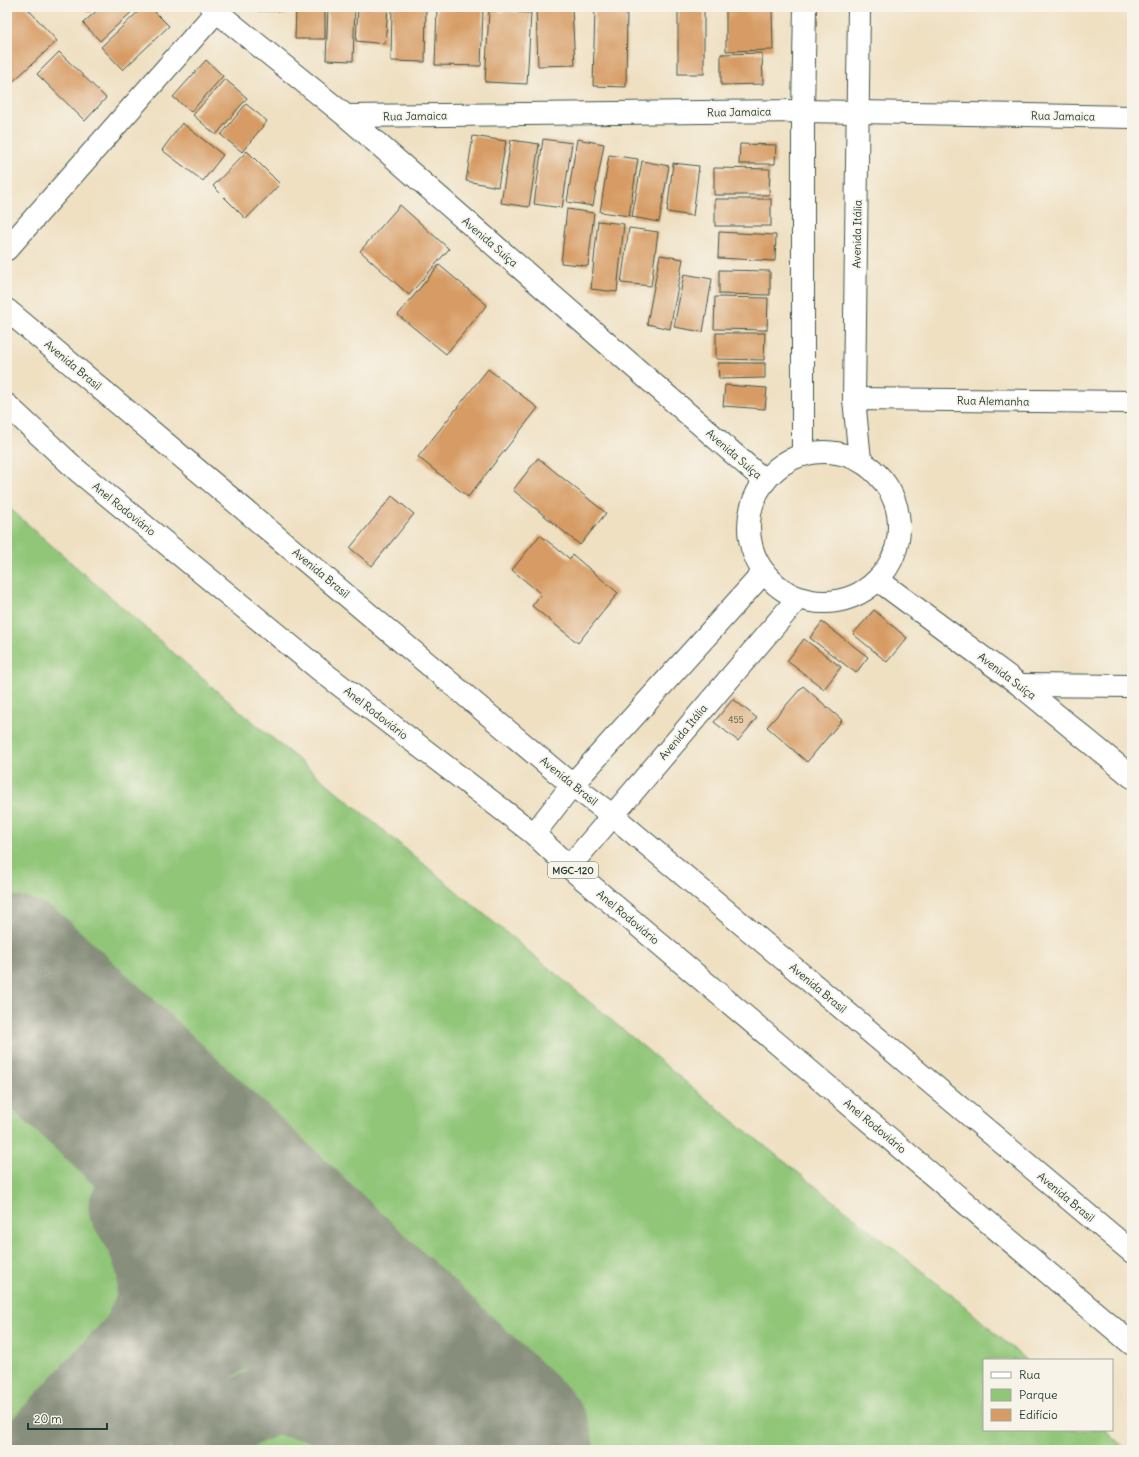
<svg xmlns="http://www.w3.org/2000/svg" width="1139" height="1457" font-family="Delius,sans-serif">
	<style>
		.green { fill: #91c679; stroke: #588256 }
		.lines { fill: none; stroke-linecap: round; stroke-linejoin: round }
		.taxiway { stroke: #878e7b; stroke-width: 71 }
		.runway { stroke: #878e7b; stroke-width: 177 }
		.building { fill: #d79c65 }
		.minor-casing { stroke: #3e5549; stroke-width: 24 }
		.tertiary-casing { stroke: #3e5549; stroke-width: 24 }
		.primary-casing { stroke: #3e5549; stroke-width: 24 }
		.minor { stroke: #fff; stroke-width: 22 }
		.tertiary { stroke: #fff; stroke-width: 22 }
		.primary { stroke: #fff; stroke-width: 22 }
		.labels { text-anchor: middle; stroke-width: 3.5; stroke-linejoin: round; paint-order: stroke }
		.number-label { font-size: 9px; fill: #4d5540 }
		.shield { fill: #f7f3e8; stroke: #60746a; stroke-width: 1 }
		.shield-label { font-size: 10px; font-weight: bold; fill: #1f3d34 }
		.street-label { font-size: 11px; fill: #1f3d34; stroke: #f7f3e8 }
	</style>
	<rect width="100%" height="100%" fill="#f7f3e8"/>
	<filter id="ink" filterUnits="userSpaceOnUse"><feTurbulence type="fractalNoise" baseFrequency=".025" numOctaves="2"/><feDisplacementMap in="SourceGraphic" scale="8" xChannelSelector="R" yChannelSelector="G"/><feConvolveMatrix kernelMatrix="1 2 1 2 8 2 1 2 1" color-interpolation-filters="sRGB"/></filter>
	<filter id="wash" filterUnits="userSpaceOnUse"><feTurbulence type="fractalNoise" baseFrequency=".012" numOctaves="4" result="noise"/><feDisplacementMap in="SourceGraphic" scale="16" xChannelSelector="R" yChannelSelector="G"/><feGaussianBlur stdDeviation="0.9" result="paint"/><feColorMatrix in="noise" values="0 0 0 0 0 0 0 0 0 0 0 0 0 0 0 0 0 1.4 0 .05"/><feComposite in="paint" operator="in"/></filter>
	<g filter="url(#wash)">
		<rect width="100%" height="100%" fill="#efe0c2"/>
		<polygon class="green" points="7,506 235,707 711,1103 953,1296 1026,1360 984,1360 984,1430 1105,1430 1127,1450 7,1450"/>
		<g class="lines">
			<g class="taxiway">
				<path d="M174,1139C180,1147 187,1154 193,1163C225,1211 232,1272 213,1326"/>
				<polyline points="32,1450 134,1340 150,1308 154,1273 141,1236 124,1208 355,1423"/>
				<polyline points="119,1450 213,1346 239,1334 269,1323 300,1321 331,1324 361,1332 388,1346 413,1364"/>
				<polyline points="206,1450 235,1416 271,1399 313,1405 354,1423"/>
			</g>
			<polyline class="runway" points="7,984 174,1139 505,1450"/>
		</g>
		<g id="blocks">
			<g class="building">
				<polygon points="7,7 26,7 57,41 7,87"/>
				<polygon points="82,7 95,7 88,13"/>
				<polygon points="101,7 137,7 100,41 83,23"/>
				<polygon points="143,7 150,7 169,26 123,70 101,47"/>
				<rect x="258" y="7" width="25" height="4"/>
				<polygon points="296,7 325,7 325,39 295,39"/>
				<polygon points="328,7 355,7 353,61 326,60"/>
				<polygon points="358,7 388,7 385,44 356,41"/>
				<polygon points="392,7 426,7 425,62 391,61"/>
				<polygon points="595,7 627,7 626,87 593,86"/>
				<rect x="678" y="7" width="26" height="67"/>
				<polygon points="726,7 772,7 773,50 726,51"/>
				<polygon points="437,8 483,10 481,66 435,65"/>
				<polygon points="572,8 575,65 538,66 536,10"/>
				<polygon points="489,11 531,13 527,84 485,82"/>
				<polygon points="59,52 106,98 85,121 37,74"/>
				<polygon points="762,53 763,84 721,85 721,54"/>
				<polygon points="206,60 223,76 191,112 173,97"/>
				<polygon points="225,79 247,98 216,135 193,115"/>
				<polygon points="246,104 267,121 242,152 221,135"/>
				<polygon points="182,123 223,155 203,181 162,150"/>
				<polygon points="473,136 506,141 498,187 466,181"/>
				<polygon points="543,139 572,143 562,208 534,204"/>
				<polygon points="577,139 604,144 593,206 567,202"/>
				<polygon points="511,140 539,144 529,207 501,203"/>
				<polygon points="740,144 776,145 775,164 739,164"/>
				<polygon points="247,151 280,184 246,219 213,186"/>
				<polygon points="609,155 638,159 629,216 600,212"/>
				<polygon points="642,161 669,166 659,222 632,217"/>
				<polygon points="673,163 699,166 693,216 667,212"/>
				<polygon points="714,168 770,169 769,195 714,195"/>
				<rect x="715" y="199" width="56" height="27"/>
				<polygon points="400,205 449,249 409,295 360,251"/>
				<polygon points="567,209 594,213 588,266 561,263"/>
				<polygon points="598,221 624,224 617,292 591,289"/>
				<polygon points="629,228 658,232 651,286 621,283"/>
				<polygon points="719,232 776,235 775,261 718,258"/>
				<polygon points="660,255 683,259 670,329 647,324"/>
				<polygon points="439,265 487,305 446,354 398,315"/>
				<polygon points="719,270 770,271 770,295 719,294"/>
				<polygon points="684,274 712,279 703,332 674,327"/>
				<polygon points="715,297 768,298 767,330 714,329"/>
				<polygon points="716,333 765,333 764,360 716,359"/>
				<polygon points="718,363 765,363 765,378 719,379"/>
				<polygon points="488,369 538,408 468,497 418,457"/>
				<polygon points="725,385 767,388 765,409 723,406"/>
				<polygon points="538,458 606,513 580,545 513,490"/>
				<polygon points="392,496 414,514 372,566 350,548"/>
				<polygon points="540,535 570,559 573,555 618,593 578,643 532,606 541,594 512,570"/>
				<polygon points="874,610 907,638 887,662 853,634"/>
				<polygon points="822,622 868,657 856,673 810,638"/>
				<polygon points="804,639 841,667 824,689 787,661"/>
				<polygon points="803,686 842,720 807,762 767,727"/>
				<polygon points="733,699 757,718 738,741 714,722"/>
			</g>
		</g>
	</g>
	<g filter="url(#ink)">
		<use href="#blocks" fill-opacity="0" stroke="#3e5549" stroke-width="1"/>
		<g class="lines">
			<g class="minor-casing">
				<g id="minor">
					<polyline points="211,7 346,116 765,481"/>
					<polyline points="346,116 803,111 1132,117"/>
					<polyline points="7,249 216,12"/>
					<polyline points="7,310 572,785 612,815 1132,1252"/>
					<polyline points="854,399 1132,402"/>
					<polyline points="878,580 1020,685 1132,777"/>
					<polyline points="1020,685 1132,686"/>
				</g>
			</g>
			<g class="tertiary-casing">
				<g id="tertiary">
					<polyline points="859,7 854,399 860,460"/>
					<circle cx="824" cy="527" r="75"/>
					<polyline points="803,455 803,111 805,7"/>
					<polyline points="534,834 572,785 764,572"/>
					<polyline points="569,867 798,598"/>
				</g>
			</g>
			<g class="primary-casing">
				<polyline id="primary" points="7,405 78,471 320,670 534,834 569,867 1132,1344"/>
			</g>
			<use href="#minor" class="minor"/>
			<use href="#tertiary" class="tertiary"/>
			<use href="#primary" class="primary"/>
		</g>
	</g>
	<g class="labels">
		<g class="number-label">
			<text x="736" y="723">455</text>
		</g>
		<rect class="shield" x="548" y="862" width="50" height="16" rx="3"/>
		<g class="shield-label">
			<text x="573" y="874">MGC-120</text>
		</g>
		<g class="street-label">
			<text transform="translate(739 112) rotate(-1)" y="4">Rua Jamaica</text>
			<text transform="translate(415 116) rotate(-1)" y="4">Rua Jamaica</text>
			<text transform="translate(1063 116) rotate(1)" y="4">Rua Jamaica</text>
			<text transform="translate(857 234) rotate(-89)" y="4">Avenida Itália</text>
			<text transform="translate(490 242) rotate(41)" y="4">Avenida Suíça</text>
			<text transform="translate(73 365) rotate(40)" y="4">Avenida Brasil</text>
			<text transform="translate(993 401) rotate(1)" y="4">Rua Alemanha</text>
			<text transform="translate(734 454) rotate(41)" y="4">Avenida Suíça</text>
			<text transform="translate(124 509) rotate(39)" y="4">Anel Rodoviário</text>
			<text transform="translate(321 573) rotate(40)" y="4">Avenida Brasil</text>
			<text transform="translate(1007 676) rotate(37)" y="4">Avenida Suíça</text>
			<text transform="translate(376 713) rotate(38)" y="4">Anel Rodoviário</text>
			<text transform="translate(683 732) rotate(-50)" y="4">Avenida Itália</text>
			<text transform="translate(569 781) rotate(39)" y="4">Avenida Brasil</text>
			<text transform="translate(628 917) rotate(40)" y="4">Anel Rodoviário</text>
			<text transform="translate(818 988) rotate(40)" y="4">Avenida Brasil</text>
			<text transform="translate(875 1126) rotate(40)" y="4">Anel Rodoviário</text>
			<text transform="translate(1066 1197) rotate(40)" y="4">Avenida Brasil</text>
		</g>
	</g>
	<rect width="1139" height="1457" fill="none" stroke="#f7f3e8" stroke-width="24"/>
	<rect x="983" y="1359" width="130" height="72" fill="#f7f3e8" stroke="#a1aaa0"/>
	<rect x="991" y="1372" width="20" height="6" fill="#ffffff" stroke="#a1aaa0"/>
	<text x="1019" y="1379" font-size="12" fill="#1f3d34">Rua</text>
	<rect x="991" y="1389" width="20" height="12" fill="#91c679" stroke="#a1aaa0"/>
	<text x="1019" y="1399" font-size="12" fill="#1f3d34">Parque</text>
	<rect x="991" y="1409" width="20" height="12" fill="#d79c65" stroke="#a1aaa0"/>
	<text x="1019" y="1419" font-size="12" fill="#1f3d34">Edifício</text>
	<path d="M28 1423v6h79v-6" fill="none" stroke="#1f3d34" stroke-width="2"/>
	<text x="34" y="1423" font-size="12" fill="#1f3d34" stroke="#f7f3e8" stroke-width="3" paint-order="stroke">20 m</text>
</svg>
